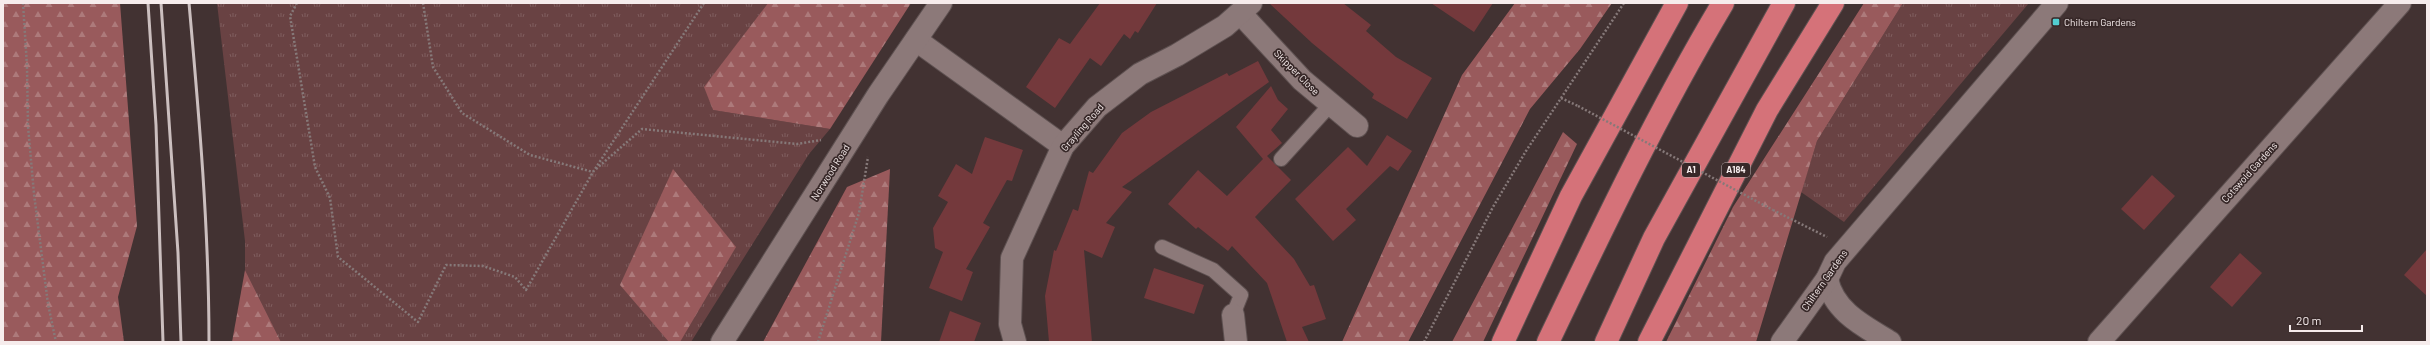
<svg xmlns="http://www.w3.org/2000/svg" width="2430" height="345" font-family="Barlow,sans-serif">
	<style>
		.grass { fill: url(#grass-tufts) }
		.forest { fill: url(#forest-firs) }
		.building { fill: #74393c }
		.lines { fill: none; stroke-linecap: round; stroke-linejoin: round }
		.service-casing { stroke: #5e5151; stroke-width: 16 }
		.minor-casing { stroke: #5e5151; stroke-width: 24 }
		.trunk-casing { stroke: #5e5151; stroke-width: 24 }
		.path { stroke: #867979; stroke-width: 2.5; stroke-dasharray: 2 2; stroke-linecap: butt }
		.service { stroke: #8c7979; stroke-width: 14 }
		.minor { stroke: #8c7979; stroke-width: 22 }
		.trunk { stroke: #d57279; stroke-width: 22 }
		.rail { stroke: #cbbfbf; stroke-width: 3 }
		.path-bridge { stroke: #867979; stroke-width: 2.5; stroke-dasharray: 2 2; stroke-linecap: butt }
		.poi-dot { fill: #52cdd0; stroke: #372828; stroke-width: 1.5 }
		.labels { text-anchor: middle; stroke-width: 3.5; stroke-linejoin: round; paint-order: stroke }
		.shield { fill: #372828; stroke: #bdb1b1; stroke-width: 1 }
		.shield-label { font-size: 9px; font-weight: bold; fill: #f6ecec }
		.poi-label { font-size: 10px; fill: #f6ecec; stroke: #372828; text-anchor: start }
		.street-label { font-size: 10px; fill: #f6ecec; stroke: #372828 }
	</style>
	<defs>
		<pattern id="grass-tufts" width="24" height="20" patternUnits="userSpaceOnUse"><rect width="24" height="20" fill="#694243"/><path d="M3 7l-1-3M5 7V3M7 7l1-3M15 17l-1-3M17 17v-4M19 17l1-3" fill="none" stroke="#7f5d5e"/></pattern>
		<pattern id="forest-firs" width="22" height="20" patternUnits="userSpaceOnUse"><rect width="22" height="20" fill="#995a5c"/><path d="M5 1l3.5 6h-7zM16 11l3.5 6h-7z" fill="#ad7a7b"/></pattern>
	</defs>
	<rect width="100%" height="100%" fill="#423232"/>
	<g class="grass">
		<polygon points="217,3 768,3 705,87 713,110 830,129 809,154 691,342 281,342 245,270 245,241"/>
		<polygon points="1903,3 2029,3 1844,222 1801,192 1817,141"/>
	</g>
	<g class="forest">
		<polygon points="3,3 120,3 137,226 118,297 124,342 3,342"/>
		<polygon points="768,3 911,3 830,129 713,110 704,87"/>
		<polygon points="1515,3 1612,3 1580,49 1530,109 1408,342 1342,342 1462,75"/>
		<polygon points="1864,3 1903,3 1817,141 1756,342 1666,342 1733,207"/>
		<polygon points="1563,132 1577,144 1483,342 1452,342"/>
		<polygon points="673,169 736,247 680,342 669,342 620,285"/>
		<polygon points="890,169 881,342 763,342 847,187"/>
		<polygon points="245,270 281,342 232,342"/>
	</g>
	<g class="building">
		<polygon points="1100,3 1157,3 1138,33 1135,31 1130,39 1124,34 1101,66 1090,58 1055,108 1026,87 1059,38 1070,44"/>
		<polygon points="1269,3 1343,3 1371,25 1366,31 1396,57 1432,78 1407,119 1372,98 1374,94 1312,43"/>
		<polygon points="1431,3 1493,3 1474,32"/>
		<polygon points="1258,61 1269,82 1122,187 1132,192 1106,223 1115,227 1102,258 1084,250 1092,342 1049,342 1045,296 1054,250 1056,251 1073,209 1078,211 1089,171 1093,173 1122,133 1151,112 1227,73 1229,76"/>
		<polygon points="1271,86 1278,100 1288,109 1271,130 1282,143 1267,156 1291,180 1255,217 1294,259 1310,286 1314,285 1326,319 1302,327 1309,342 1287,342 1267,283 1232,246 1228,251 1198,227 1196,229 1168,204 1198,170 1227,196 1263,159 1236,127"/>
		<polygon points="1387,135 1412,151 1398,171 1390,166 1346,209 1356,220 1333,241 1295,199 1348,147 1367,166"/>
		<polygon points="985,137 1023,150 1012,181 1007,180 983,223 990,227 966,269 973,272 962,301 929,288 943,252 935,248 933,228 948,202 938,196 956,164 972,174"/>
		<polygon points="2152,175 2175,196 2144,230 2121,209"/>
		<polygon points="2427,249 2427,296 2404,275"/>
		<polygon points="2240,253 2262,273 2232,307 2210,287"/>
		<polygon points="1154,268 1204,285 1194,314 1144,298"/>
		<polygon points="950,311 981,323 974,342 939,342"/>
	</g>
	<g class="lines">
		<g class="service-casing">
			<g id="service">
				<polyline points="1281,159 1330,105"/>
				<polyline points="1162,247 1213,270 1241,295 1233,315"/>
			</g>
		</g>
		<g class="minor-casing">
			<g id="minor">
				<polyline points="1241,14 1302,80 1357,126"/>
				<polyline points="916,40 1063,146"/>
				<path d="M1827,279C1834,312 1864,326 1890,342"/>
				<polyline points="1233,315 1236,342"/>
				<polyline points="722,342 878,95 941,3"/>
				<polyline points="1015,342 1010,324 1012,258 1063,146 1097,107 1140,74 1177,55 1225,26 1251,3"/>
				<polyline points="1782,342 1827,279 1835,262 2057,3"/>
				<polyline points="2099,342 2400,3"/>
			</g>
		</g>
		<g class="trunk-casing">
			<g id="trunk">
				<polyline points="1503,342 1571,196 1677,3"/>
				<path d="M1548,342C1603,227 1658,112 1723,3"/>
				<polyline points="1606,342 1654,238 1784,3"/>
				<polyline points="1649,342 1767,110 1833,3"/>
			</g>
		</g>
		<g class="path">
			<polyline points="23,3 27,66 28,126 34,194 48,304 56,342"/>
			<polyline points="297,3 290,16 315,167 330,198 338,257 418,322 446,265 483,266 515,277 526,290 593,172 704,3"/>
			<polyline points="423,3 433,67 462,113 530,155 593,172"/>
			<polyline points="1561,98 1578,106"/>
			<polyline points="596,169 642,129 797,144 821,140"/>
			<polyline points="1773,210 1827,237"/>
			<polyline points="818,342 859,213 868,157"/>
			<polyline points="1424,342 1493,207 1526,151 1624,3"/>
		</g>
		<use href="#service" class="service"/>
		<use href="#minor" class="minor"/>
		<use href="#trunk" class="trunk"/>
		<g class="rail">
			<polyline points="148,3 156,125 163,342"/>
			<polyline points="161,3 178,253 181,342"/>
			<path d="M189,3C199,115 209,229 209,342"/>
		</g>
		<polyline class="path-bridge" points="1578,106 1773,210"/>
	</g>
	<rect class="poi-dot" x="2052" y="18" width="8" height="8" rx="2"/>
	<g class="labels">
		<g class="shield">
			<rect x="1682" y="163" width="18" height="14" rx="3"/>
			<rect x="1722" y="163" width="28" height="14" rx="3"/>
		</g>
		<g class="shield-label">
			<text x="1691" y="173">A1</text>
			<text x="1736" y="173">A184</text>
		</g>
		<g class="poi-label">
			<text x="2064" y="26">Chiltern Gardens</text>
		</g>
		<g class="street-label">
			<text transform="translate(1297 72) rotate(45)" y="4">Skipper Close</text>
			<text transform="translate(1082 127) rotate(-49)" y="4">Grayling Road</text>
			<text transform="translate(830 172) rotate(-58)" y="4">Norwood Road</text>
			<text transform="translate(2249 172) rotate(-48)" y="4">Cotswold Gardens</text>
			<text transform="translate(1824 280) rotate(-55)" y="4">Chiltern Gardens</text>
		</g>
	</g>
	<rect width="2430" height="345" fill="none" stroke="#f6ecec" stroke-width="8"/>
	<path d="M2290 325v6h72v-6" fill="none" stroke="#f6ecec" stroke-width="2"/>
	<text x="2296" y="325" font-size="12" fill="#f6ecec" stroke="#372828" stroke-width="3" paint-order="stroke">20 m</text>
</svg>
